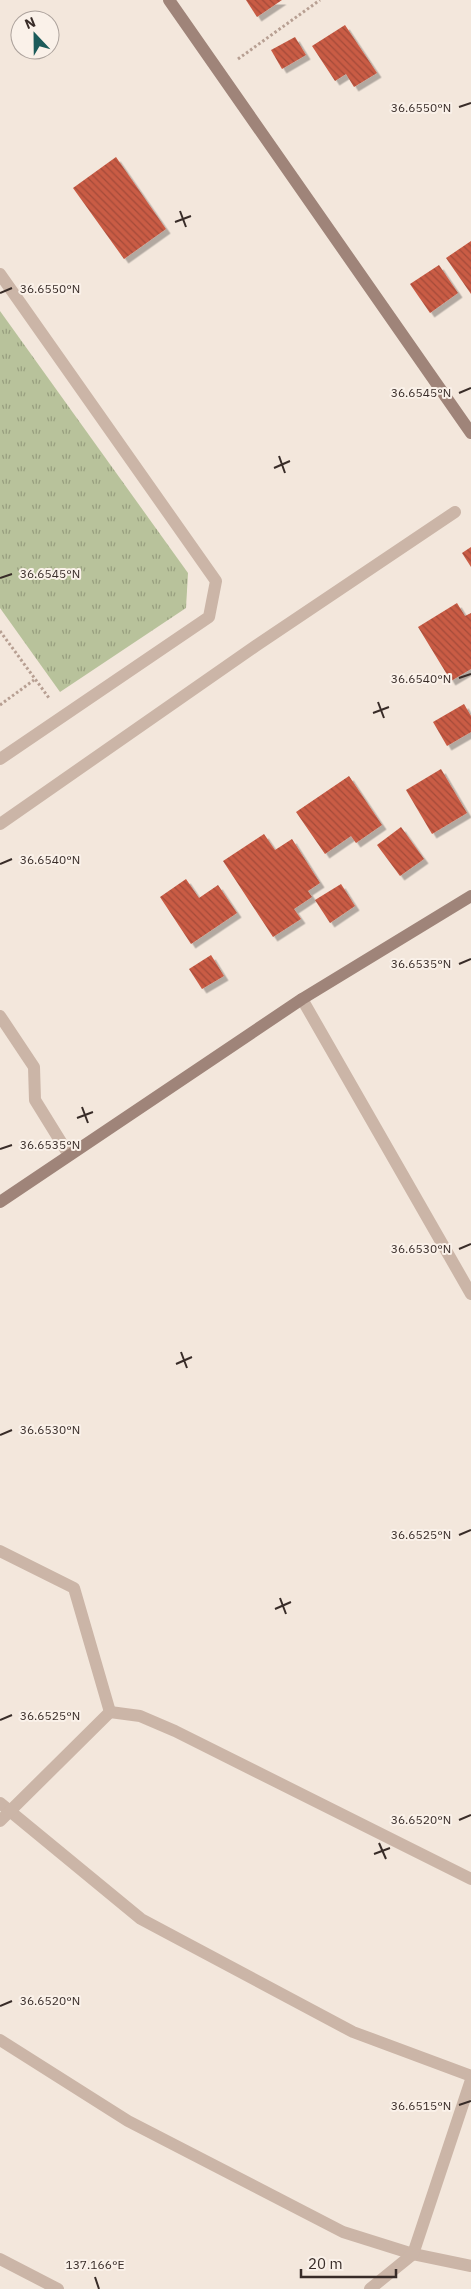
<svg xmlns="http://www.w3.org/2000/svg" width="471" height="2289" font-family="'IBM Plex Sans',sans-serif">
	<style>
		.park { fill: url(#park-tufts) }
		.building { fill: url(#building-back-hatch); filter: url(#shadow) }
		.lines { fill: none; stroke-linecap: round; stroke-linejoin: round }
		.path { stroke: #b79f92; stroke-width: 3; stroke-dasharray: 2.5 2.5; stroke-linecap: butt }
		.lane { stroke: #cbb5a7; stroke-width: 12 }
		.street { stroke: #cbb5a7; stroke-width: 12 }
		.secondary { stroke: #9f8479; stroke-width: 12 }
		.ticks { fill: none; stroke: #382c28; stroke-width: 2 }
		.ticks-label { font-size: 12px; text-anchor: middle; fill: #382c28; stroke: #faf1e9; stroke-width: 4; stroke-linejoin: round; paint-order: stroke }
	</style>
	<defs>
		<pattern id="park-tufts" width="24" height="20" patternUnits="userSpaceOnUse" patternTransform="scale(1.25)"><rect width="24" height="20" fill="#b8c29b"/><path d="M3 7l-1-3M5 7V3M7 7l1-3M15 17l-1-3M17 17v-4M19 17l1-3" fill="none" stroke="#979e7e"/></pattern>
		<pattern id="building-back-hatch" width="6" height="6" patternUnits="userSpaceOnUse" patternTransform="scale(1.25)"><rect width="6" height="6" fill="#c95b44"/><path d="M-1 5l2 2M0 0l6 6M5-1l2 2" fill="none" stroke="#a44b39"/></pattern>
		<filter id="shadow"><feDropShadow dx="4.5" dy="4.5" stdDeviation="0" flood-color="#0004"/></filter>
	</defs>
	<rect width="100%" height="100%" fill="#f3e7dc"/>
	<polygon class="park" points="0,311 188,573 186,608 60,692 0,608"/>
	<g class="building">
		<polygon points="246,0 282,0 257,17"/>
		<polygon points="345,25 377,73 354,87 346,74 335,81 312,46"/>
		<polygon points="295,37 306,55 282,69 271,50"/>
		<polygon points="116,157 166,229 124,259 73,188"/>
		<polygon points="471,241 471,294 446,258"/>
		<polygon points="439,265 458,293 430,313 410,284"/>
		<polygon points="471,547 471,567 462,553"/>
		<polygon points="457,603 465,616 471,613 471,669 451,681 418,627"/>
		<polygon points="464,704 471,716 471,732 447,746 433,722"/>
		<polygon points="441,769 467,813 432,834 406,790"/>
		<polygon points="349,776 382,825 356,843 351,836 325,854 296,812"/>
		<polygon points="401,827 424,859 400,876 377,845"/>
		<polygon points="264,834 275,850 292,839 320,883 308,891 312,897 294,909 301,919 273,937 223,861"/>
		<polygon points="186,879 199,898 218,885 237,913 191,944 160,897"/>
		<polygon points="341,884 355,906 330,923 315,900"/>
		<polygon points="211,955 224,976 202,989 189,969"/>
	</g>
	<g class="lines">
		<g class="path">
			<polyline points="238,59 320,0"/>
			<polyline points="0,631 49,698"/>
			<polyline points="0,705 34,680"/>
		</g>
		<g class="lane">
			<polyline points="0,824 257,645 455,512"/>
			<polyline points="0,1016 34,1067 35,1100 69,1155"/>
		</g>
		<g class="street">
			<polyline points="0,274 216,581 209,617 0,759"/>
			<polyline points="302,999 471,1294"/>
			<polyline points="0,1551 74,1588 110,1712"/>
			<polyline points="110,1712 140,1716 175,1731 471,1879"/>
			<polyline points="0,1803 141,1919 353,2032 471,2076"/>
			<polyline points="0,1821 110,1712"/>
			<polyline points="0,2040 128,2121 343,2232 413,2254 471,2266"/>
			<polyline points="0,2259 58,2289"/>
			<polyline points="370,2289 413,2254 471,2080"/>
		</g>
		<g class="secondary">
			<polyline points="169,0 471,433"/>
			<polyline points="0,1202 302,999 471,896"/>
		</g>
	</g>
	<path class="ticks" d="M459,107L471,103M180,211L186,227M175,222L191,216M0,293L12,288M459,393L471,388M279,456L285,473M274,468L290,461M0,578L12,574M459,678L471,674M378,702L384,718M373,713L389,707M0,864L12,859M459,964L471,959M82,1107L88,1123M77,1118L93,1112M0,1149L12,1145M459,1249L471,1244M181,1352L187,1368M176,1364L192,1357M0,1435L12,1430M459,1535L471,1530M280,1598L286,1614M275,1609L291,1602M0,1720L12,1715M459,1820L471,1815M379,1843L386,1859M374,1854L390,1848M0,2006L12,2001M459,2105L471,2101M95,2277L99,2289"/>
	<g class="ticks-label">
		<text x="421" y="112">36.6550°N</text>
		<text x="50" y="293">36.6550°N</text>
		<text x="421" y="397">36.6545°N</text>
		<text x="50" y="578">36.6545°N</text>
		<text x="421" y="683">36.6540°N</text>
		<text x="50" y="864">36.6540°N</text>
		<text x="421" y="968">36.6535°N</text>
		<text x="50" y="1149">36.6535°N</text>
		<text x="421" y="1253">36.6530°N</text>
		<text x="50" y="1434">36.6530°N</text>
		<text x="421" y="1539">36.6525°N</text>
		<text x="50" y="1720">36.6525°N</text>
		<text x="421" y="1824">36.6520°N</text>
		<text x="50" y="2005">36.6520°N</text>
		<text x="421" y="2110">36.6515°N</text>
		<text x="95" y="2269">137.166°E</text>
	</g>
	<g transform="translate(35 35) rotate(338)"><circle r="24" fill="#faf1e9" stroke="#aca29c"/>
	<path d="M0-4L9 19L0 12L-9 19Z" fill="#1c5b5a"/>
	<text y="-8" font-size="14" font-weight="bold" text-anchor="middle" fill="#382c28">N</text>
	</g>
	<path d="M301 2269v8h95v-8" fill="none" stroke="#382c28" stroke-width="2.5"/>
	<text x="308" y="2269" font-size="15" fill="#382c28" stroke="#faf1e9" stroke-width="4" paint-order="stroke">20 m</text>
</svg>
